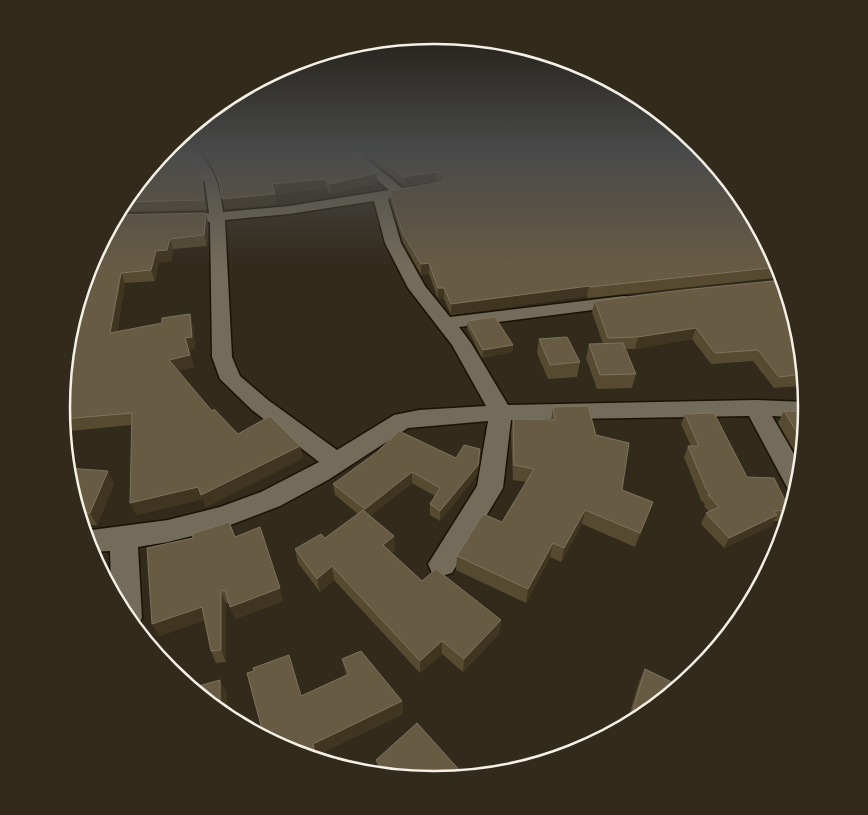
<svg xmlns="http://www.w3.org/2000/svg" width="868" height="815" font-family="'Source Sans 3',sans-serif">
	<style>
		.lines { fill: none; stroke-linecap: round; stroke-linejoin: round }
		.minor-casing { stroke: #191305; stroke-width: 3 }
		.minor { fill: #746c5a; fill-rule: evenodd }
		.wall { fill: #564a31 }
		.shaded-wall { fill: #403520 }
		.building { fill: #675b44; stroke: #7d735e }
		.rim { fill: none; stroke: #f5f0e6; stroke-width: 2.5 }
	</style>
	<rect width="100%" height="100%" fill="#322a1b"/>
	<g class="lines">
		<g class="minor-casing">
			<path id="minor" d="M185,152H198C217,176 219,183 223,212L289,206L389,190L344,152H358L408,193L406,196L388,199L401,243L425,286L450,317L624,296L630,297L633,301L630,305L624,306L459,327L471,343L508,405L756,400L806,402V418L772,416L801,466L795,493L789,491L749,416L511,420L503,488L452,573L442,576L432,573L428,564L477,486L488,421L408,428L328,480L280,506L220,529L168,542L138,547L142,618L136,629L124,614L111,590L110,551L91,552L84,531L168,520L220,507L261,492L319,462L252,410L220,379L212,357L210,222L198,221L195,218L198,215L209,213L205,183ZM374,201L385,243L408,288L452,345L486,406L419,410L394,415L337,450L268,400L240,376L232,357L225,220L289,214Z"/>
		</g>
		<use href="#minor" class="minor"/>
	</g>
	<g class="wall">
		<polygon points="201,152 351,152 377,173 377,183 331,194 326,188 275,194 276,204 225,209 219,184 211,166"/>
		<polygon points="362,152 704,152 778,265 782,278 782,277 588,298 587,296 451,315 444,299 438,299 429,274 421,275 403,242 390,200 390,191 441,182 436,181 405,186"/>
		<polygon points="201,174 203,184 207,210 118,212 124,200"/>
		<polygon points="206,213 208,223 207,246 173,249 171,261 159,262 155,281 125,283 117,332 193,325 195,348 189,350 194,367 178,371 212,411 238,434 300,446 303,458 206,507 203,499 136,515 131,425 69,431 65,441 62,407 90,265"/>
		<polygon points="595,301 799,335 804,378 800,386 774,388 753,361 711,364 692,339 635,349 625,349 636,374 632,388 597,389 586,358 589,344 603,344 592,312"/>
		<polygon points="467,321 513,345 512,352 482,358 467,328"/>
		<polygon points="539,339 580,362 577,377 548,379 537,353"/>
		<polygon points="553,407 596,435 622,490 653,502 648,516 635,547 582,524 561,562 550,557 526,603 456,570 457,556 502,522 526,482 513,480 511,433 513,419 551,420"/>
		<polygon points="784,411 806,412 801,461 800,460 778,423"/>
		<polygon points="685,414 747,477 790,510 783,521 773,521 771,526 724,548 701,524 706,513 709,512 704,506 705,504 701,500 684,457 688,446 691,446 681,424"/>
		<polygon points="456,458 480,459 477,475 440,521 430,515 430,504 435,496 412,483 370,516 394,536 395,550 391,553 422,581 501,620 499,634 463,672 442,654 420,673 334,580 320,592 298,563 295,549 325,538 358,514 335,495 333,484"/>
		<polygon points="69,480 114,483 97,525 82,525"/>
		<polygon points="235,537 283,601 235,619 229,603 226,603 226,662 216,663 211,651 205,620 159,636"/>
		<polygon points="289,655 301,696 346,675 342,659 402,701 403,714 317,755 254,671"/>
		<polygon points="645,669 641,717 626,725 639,682"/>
		<polygon points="376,760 434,780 380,775 378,772"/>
	</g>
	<g class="shaded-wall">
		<polygon points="436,172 436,181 405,186 404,177"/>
		<polygon points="377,173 377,183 331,194 330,184"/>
		<polygon points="201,174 203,184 207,210 204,200"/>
		<polygon points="325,179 326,188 274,194 272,184"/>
		<polygon points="275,194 276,204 225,209 222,199"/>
		<polygon points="206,213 208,223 207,246 204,235"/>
		<polygon points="170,239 173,249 171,261 159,262 155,281 151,270 156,251"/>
		<polygon points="429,263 429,274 421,275 421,264"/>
		<polygon points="121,273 125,283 115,345 110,333"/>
		<polygon points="589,286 587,296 451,315 451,304"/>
		<rect x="438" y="288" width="6" height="11"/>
		<polygon points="190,314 193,325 195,348 189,350 194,367 173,372 169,360"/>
		<polygon points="696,328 692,339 635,349 638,337"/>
		<polygon points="513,345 512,352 482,358 483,350"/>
		<polygon points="63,419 69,431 65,441 63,420"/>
		<polygon points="300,446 303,458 206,507 201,495"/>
		<polygon points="480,449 480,459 477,475 440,521 440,511"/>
		<polygon points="108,471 114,483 97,525 90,513"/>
		<polygon points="412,472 412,483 366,519 365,509"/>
		<polygon points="198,487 203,499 136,515 130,503"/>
		<polygon points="653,502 648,516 635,547 640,533"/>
		<polygon points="585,510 582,524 561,562 564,548"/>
		<polygon points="777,515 771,526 724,548 729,538"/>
		<polygon points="394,536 395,550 384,559 383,545"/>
		<polygon points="553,543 550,557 526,603 528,589"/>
		<polygon points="332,566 334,580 320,592 317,579"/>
		<polygon points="280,588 283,601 235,619 230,607"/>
		<polygon points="221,591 226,603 226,662 221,650"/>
		<polygon points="202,607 208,619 159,636 152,624"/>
		<polygon points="501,620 499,634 463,672 464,659"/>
		<polygon points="442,641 442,654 420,673 420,661"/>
		<polygon points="220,680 227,693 227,717 220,711"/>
		<polygon points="402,701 403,714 317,755 318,760 316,759 313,744"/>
	</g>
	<g class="building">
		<polygon points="164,152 187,152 201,174 204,200 124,202"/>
		<polygon points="205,152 351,152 377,173 330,184 325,179 272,184 275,194 222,199 218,176 209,157"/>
		<polygon points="372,152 704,152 744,201 779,267 590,287 589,286 451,304 444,288 438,288 429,263 421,264 402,232 390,191 441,182 445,179 441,173 436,172 404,177"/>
		<polygon points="206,213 204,235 170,239 167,250 156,251 151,270 121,273 110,333 162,323 162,318 190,314 192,337 185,338 190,355 169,360 212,411 214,409 238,434 270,416 300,446 201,495 198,487 130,503 132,413 63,419 63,420 62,407 69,335 90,265 117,215"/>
		<polygon points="783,280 799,335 802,361 796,361 803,370 803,374 779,377 758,350 715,353 696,328 638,337 608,338 595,301 683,290"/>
		<polygon points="495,317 513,345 483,350 467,321"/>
		<polygon points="567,337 580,362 550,365 539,339"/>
		<polygon points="623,343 636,374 600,375 589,344"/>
		<polygon points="588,406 596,435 629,443 622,490 653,502 640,533 585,510 564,548 553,543 528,589 457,556 483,514 502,522 534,469 514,465 513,419 555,420 553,407"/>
		<polygon points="784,411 806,412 803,443"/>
		<polygon points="714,413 747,477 774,478 790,510 773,511 777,515 729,538 706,513 719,507 708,495 710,495 706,489 688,446 699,446 685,414"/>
		<polygon points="399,431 456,458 464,445 480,449 478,465 440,511 430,504 440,488 412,472 365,509 333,484 377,452"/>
		<polygon points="67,468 108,471 90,513 79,513 69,480"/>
		<polygon points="363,510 394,536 383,545 422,581 436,569 501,620 464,659 442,641 420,661 332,566 317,579 295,549 321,534 325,538"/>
		<polygon points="229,522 235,537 260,527 280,588 230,607 225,590 221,591 221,650 211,651 202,607 152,624 147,548 193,538 192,534"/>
		<polygon points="361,651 402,701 313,744 316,759 291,752 264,737 247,673 254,671 253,668 289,655 301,696 349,674 342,659"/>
		<polygon points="645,669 680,686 641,717 629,723"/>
		<polygon points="220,680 220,711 191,688"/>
		<polygon points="417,723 463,774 460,777 434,780 388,775 376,760"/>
	</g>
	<linearGradient id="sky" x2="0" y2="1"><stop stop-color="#1c170f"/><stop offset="0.57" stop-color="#494a4a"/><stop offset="1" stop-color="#494a4a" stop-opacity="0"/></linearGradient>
	<rect width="868" height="267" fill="url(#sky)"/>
	<path d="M0 0H868V815H0ZM433 44H435A363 363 0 0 1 798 407V408A363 363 0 0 1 435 771H433A363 363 0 0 1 70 408V407A363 363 0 0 1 433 44Z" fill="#322a1b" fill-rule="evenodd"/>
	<path class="rim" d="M433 44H435A363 363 0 0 1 798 407V408A363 363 0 0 1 435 771H433A363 363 0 0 1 70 408V407A363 363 0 0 1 433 44Z"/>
</svg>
